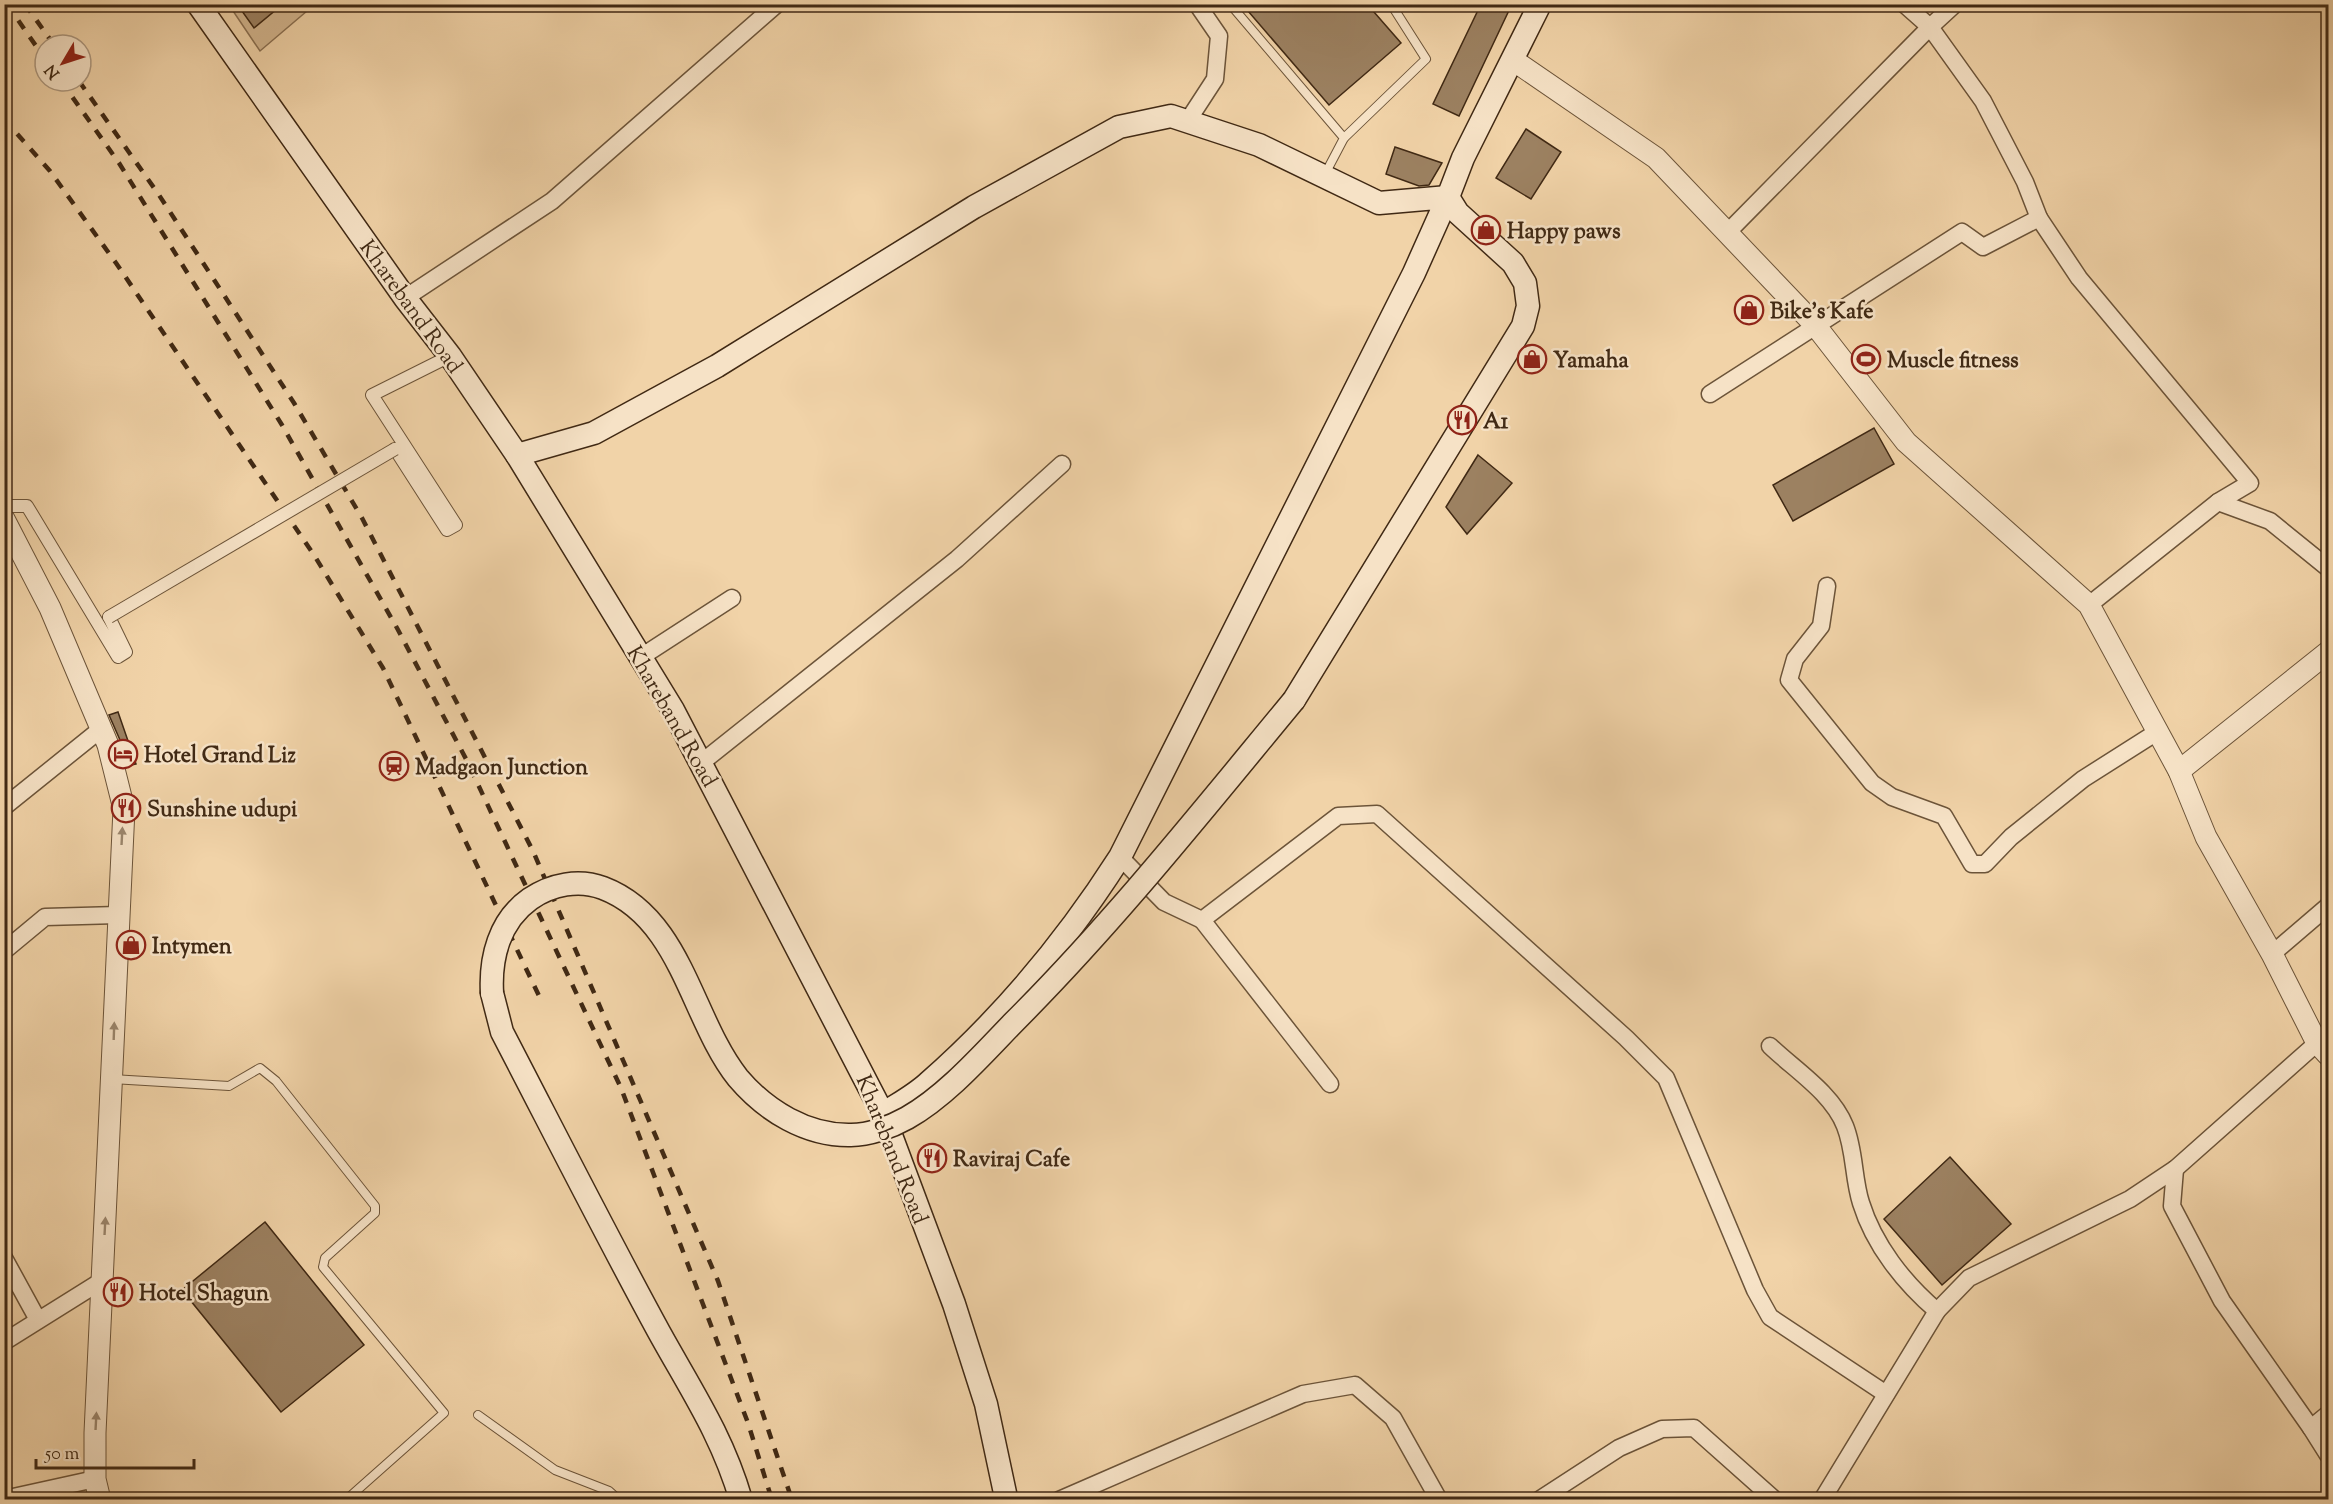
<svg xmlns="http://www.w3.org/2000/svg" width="2333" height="1504" font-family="'Sorts Mill Goudy',serif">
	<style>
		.green { fill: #d3b68f; stroke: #8a7052; stroke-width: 1.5 }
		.building { fill: #9c8161; stroke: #402914; stroke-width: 1.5 }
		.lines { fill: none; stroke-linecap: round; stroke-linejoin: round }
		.service-casing { stroke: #6c5439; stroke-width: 10 }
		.pedestrian-casing { stroke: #6c5439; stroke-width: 14 }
		.minor-casing { stroke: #6c5439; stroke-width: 19 }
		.tertiary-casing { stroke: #6c5439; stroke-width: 23 }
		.secondary-casing { stroke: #402914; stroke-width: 25 }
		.service { stroke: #f6e2c6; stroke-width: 8 }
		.pedestrian { stroke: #f6e2c6; stroke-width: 12 }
		.minor { stroke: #f6e2c6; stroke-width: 16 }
		.tertiary { stroke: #f6e2c6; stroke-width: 21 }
		.secondary { stroke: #f6e2c6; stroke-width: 22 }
		.rail { stroke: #402914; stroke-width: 4.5; stroke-dasharray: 10 10; stroke-linecap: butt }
		.pedestrian-bridge-casing { stroke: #6c5439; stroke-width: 14; stroke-linecap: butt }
		.secondary-bridge-casing { stroke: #402914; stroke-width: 25; stroke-linecap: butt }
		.pedestrian-bridge { stroke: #f6e2c6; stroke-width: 12 }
		.secondary-bridge { stroke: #f6e2c6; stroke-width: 22 }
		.oneway { fill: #9b866d }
		.labels { text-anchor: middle; stroke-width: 5; stroke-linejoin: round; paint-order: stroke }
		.poi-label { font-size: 22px; font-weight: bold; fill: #402914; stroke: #f6e2c6; text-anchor: start }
		.street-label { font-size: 22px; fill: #402914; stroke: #f6e2c6 }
	</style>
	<rect width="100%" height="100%" fill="#f1d3a8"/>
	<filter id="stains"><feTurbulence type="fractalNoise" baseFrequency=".00333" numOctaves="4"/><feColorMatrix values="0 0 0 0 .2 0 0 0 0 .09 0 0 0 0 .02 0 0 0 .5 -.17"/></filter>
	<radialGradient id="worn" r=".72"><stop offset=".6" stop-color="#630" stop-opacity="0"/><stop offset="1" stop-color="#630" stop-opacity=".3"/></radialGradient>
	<polygon class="green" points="229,5 314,5 260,51"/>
	<g class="building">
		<polygon points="237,4 283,4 254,28"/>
		<polygon points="1242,4 1367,4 1401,43 1329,105"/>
		<polygon points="1481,4 1512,4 1459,116 1433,104"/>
		<polygon points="1526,129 1561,152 1531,199 1496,178"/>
		<polygon points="1395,147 1442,163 1429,185 1419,186 1386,174"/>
		<polygon points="1874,428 1894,464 1793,521 1773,485"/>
		<polygon points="1478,455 1512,483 1467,534 1446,507"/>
		<polygon points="118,712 136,764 127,766 120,740 109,715"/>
		<polygon points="1950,1157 2011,1224 1942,1285 1884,1219"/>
		<polygon points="265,1222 364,1345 281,1412 182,1290"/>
	</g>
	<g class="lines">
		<g class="service-casing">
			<g id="service">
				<polyline points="1230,4 1344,138 1324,176"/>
				<polyline points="1344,138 1426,59 1391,4"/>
				<polyline points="112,1079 229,1086 260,1068 276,1081 375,1206 375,1213 325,1258 323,1267 444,1413 346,1500"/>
				<polyline points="478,1415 555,1470 609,1491 619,1500"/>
			</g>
		</g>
		<g class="pedestrian-casing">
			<g id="pedestrian">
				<polyline points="395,449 447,530 456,525 372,395 450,356"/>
				<polyline points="4,506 27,506 118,657 126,652 109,617"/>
			</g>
		</g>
		<g class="minor-casing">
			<g id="minor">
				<polyline points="1187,122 1215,79 1219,36 1197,4"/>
				<polyline points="2039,218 2079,278 2250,483 2218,502 2089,605"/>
				<polyline points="1727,233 1930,27 1904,4"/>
				<polyline points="405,298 552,201 777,4"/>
				<polyline points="1710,394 1962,232 1983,247 2039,218 2025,182 1983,101 1930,27 1955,4"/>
				<polyline points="2218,502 2270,521 2328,568"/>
				<polyline points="1827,586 1821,626 1795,659 1789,680 1872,783 1892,797 1944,816 1972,864 1985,864 2011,837 2083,779 2157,732"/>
				<polyline points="641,657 732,598"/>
				<polyline points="701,763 957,559 1062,464"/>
				<polyline points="4,807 101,729"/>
				<polyline points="1120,857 1164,902 1202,920 1338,816 1377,814 1626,1038 1666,1078 1755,1290 1770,1317 1886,1394"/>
				<polyline points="1202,920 1330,1084"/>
				<polyline points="4,951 45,917 118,915"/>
				<polyline points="2272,954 2328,906"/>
				<path d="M1770,1046C1795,1070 1832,1093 1845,1126C1855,1151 1853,1178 1861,1203C1874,1245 1904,1283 1937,1311"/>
				<polyline points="2175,1169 2172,1206 2222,1301 2311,1428"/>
				<polyline points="4,1258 38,1320"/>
				<polyline points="4,1342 103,1280"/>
				<polyline points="2328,1414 2311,1428 2328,1455"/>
				<polyline points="4,1499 95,1479"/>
				<polyline points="1059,1500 1303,1394 1355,1385 1393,1418 1439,1500"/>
				<polyline points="1539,1500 1619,1448 1662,1429 1694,1428 1775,1500"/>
				<polyline points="1822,1500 1937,1311 1969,1278 2130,1199 2175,1169 2317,1043"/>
			</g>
		</g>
		<g class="tertiary-casing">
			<g id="tertiary">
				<polyline points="1513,60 1656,158 1815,325 1906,442 2089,605 2179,771 2206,837 2272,954 2317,1043 2328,1055"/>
				<polyline points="4,519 50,608 108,745 124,809 95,1433 95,1479 100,1500"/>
				<polyline points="2179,771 2328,652"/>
			</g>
		</g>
		<g class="secondary-casing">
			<g id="secondary">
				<polyline points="198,4 405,298 450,356 517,455 673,710 883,1114 954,1304 986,1404 1005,1493 1004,1500"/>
				<path d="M517,455L594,433L717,366L974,207L1119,127L1171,116L1259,145L1379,203L1448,197L1414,273L1120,857C1067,940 1002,1018 928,1083C915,1095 898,1104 883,1114"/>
				<polyline points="1294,700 1523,326 1528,306 1525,283 1513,263 1458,213 1448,197 1463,158 1540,4"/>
				<path d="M492,993L502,1032C554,1132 605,1233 659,1332C691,1390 722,1435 741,1500"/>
			</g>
		</g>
		<use href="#service" class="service"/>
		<use href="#pedestrian" class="pedestrian"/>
		<use href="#minor" class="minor"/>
		<use href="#tertiary" class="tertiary"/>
		<use href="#secondary" class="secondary"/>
		<g class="rail">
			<polyline points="7,4 45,59"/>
			<polyline points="25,4 54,45"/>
			<polyline points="61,81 119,163 282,425 397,628 466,759 621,1088 748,1423 772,1500"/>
			<polyline points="79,81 159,195 294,403 362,518 533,851 718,1281 792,1500"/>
			<polyline points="4,119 50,171 116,263 314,555 383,668 541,1000"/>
		</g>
		<g class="pedestrian-bridge-casing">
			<polyline id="pedestrian-bridge" points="109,617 395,449"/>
		</g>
		<g class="secondary-bridge-casing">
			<path id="secondary-bridge" d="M492,993C490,958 499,921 530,899C552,884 579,879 603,888C682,918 691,1019 738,1078C766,1111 807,1136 851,1135C869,1135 891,1127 907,1118C946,1096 982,1055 1013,1023C1114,922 1203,810 1294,700"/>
		</g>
		<use href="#pedestrian-bridge" class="pedestrian-bridge"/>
		<use href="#secondary-bridge" class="secondary-bridge"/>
	</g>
	<defs><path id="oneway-solid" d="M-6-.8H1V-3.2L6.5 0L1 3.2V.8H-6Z" transform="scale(1.5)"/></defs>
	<g class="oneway">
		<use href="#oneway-solid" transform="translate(122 836) rotate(-87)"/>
		<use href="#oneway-solid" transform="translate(114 1031) rotate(-88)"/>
		<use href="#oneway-solid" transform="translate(105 1226) rotate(-87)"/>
		<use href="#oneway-solid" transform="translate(96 1421) rotate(-87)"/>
	</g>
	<defs>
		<g id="shop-ring" transform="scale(1.5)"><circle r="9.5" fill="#f6e2c6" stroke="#8f2418" stroke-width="1.5"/><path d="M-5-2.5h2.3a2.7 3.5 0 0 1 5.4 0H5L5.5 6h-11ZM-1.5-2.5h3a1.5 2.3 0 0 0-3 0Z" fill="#8f2418"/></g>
		<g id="stadium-ring" transform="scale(1.5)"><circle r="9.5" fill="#f6e2c6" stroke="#8f2418" stroke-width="1.5"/><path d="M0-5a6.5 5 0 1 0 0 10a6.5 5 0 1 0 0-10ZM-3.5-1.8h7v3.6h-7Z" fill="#8f2418"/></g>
		<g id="restaurant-ring" transform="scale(1.5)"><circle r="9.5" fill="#f6e2c6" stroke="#8f2418" stroke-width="1.5"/><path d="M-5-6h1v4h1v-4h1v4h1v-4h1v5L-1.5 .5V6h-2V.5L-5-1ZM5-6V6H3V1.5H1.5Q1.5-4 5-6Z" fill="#8f2418"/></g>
		<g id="hotel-ring" transform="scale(1.5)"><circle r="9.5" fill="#f6e2c6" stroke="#8f2418" stroke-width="1.5"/><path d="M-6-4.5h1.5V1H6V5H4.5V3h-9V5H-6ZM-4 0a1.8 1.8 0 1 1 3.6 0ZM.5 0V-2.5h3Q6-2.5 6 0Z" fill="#8f2418"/></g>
		<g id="station-ring" transform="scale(1.5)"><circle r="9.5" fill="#f6e2c6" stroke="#8f2418" stroke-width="1.5"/><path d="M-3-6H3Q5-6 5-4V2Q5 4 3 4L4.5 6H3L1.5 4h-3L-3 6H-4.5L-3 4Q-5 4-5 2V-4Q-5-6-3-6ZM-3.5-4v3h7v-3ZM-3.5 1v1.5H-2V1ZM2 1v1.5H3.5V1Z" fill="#8f2418"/></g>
	</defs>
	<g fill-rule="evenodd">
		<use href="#shop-ring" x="1486" y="230"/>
		<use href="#shop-ring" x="1749" y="310"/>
		<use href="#shop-ring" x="1532" y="359"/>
		<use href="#stadium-ring" x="1866" y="359"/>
		<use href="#restaurant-ring" x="1462" y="420"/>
		<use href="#hotel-ring" x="123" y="754"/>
		<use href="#station-ring" x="394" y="766"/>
		<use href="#restaurant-ring" x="126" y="808"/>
		<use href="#shop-ring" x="131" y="945"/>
		<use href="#restaurant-ring" x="932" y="1158"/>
		<use href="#restaurant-ring" x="118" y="1292"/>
	</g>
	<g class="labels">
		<g class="poi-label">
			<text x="1507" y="238">Happy paws</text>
			<text x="1770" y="318">Bike's Kafe</text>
			<text x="1553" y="367">Yamaha</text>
			<text x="1887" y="367">Muscle fitness</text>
			<text x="1483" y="428">A1</text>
			<text x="144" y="762">Hotel Grand Liz</text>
			<text x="415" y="774">Madgaon Junction</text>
			<text x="147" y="816">Sunshine udupi</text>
			<text x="152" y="953">Intymen</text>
			<text x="953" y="1166">Raviraj Cafe</text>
			<text x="139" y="1300">Hotel Shagun</text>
		</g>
		<g class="street-label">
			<text transform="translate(412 306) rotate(54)" y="8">Khareband Road</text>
			<text transform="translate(673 716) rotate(60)" y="8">Khareband Road</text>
			<text transform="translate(893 1149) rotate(68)" y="8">Khareband Road</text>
		</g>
	</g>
	<rect width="2333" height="1504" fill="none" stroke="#f1d3a8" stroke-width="24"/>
	<rect x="6" y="6" width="2321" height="1492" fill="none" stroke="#402914" stroke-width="3"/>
	<rect x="12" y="12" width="2309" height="1480" fill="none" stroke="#402914" stroke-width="1.5"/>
	<g transform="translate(63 63) rotate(231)"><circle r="28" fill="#f6e2c6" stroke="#ad987f" stroke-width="1.5"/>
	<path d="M0-4.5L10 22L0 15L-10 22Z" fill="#8f2418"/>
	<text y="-9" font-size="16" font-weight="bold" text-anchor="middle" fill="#402914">N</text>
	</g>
	<path d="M36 1459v9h158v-9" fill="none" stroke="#402914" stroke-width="3"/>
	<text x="45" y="1459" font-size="18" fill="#402914" stroke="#f6e2c6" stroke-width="4.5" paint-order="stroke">50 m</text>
	<rect width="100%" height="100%" filter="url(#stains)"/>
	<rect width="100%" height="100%" fill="url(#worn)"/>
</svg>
